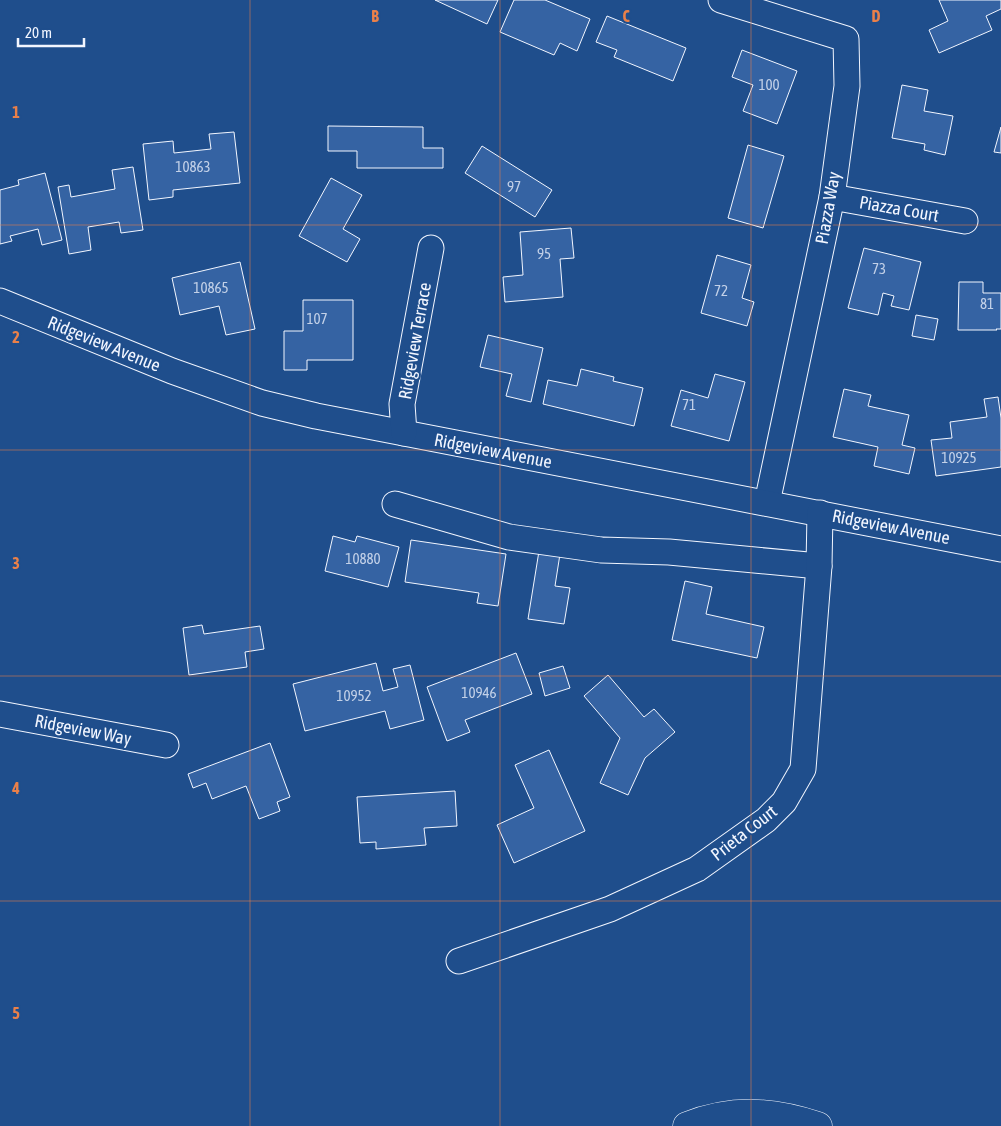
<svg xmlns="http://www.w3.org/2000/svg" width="1001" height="1126" font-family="'Asap Condensed',sans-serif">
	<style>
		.building { fill: #3563a3; stroke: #f2f6ff }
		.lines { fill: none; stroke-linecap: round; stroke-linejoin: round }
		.minor-casing { stroke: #f2f6ff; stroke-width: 27 }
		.major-casing { stroke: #f2f6ff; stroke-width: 29 }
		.minor { stroke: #1f4e8c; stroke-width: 25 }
		.major { stroke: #1f4e8c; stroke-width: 28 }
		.grid { fill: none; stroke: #ea8049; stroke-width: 1; stroke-opacity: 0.55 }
		.labels { text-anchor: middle; stroke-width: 4; stroke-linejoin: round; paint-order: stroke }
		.number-label { font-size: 15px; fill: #c3d1e8 }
		.street-label { font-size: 18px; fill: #f2f6ff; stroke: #1f4e8c }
		.grid-label { font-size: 16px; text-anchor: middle; font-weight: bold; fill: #ea8049; stroke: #1f4e8c; stroke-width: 4; stroke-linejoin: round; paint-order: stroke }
	</style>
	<rect width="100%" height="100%" fill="#1f4e8c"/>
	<g class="building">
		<polygon points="435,0 498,0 487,24"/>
		<polygon points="514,0 545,0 590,19 577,51 560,43 554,55 500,32"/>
		<polygon points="939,0 1001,0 1001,9 986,16 992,30 939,53 929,30 948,21"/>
		<polygon points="607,16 686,48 673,81 614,57 617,50 596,42"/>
		<polygon points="742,50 797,71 777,124 743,111 753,85 732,77"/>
		<polygon points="902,85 928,90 924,111 953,116 945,155 924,150 925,144 892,138"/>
		<polygon points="328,126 423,127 423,148 443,148 443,168 357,168 357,151 328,151"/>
		<polygon points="1001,127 1001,153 994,152"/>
		<polygon points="234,132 240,183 173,190 173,197 149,200 143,144 173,141 174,153 211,149 209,134"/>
		<polygon points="748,145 784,156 763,228 728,218"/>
		<polygon points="482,146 552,190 535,217 465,173"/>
		<polygon points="133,167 143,230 121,233 119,222 88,227 91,250 69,254 58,187 69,185 71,197 115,189 112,170"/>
		<polygon points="45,173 62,240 42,245 38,229 10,236 12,241 0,244 0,190 19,185 18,180"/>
		<polygon points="331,178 362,195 343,229 360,239 347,262 299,236"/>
		<polygon points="571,228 574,258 560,259 563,297 505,302 503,277 523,275 520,232"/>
		<polygon points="864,248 921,262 909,310 891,306 894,296 883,293 878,315 848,308"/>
		<polygon points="717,255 751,265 742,298 754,302 747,326 701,313"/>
		<polygon points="240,262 255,329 226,335 219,306 180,315 172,278"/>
		<polygon points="959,282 983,282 983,293 1001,293 1001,329 996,329 997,330 958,330"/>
		<polygon points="303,300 353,300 353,360 307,360 307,370 284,370 284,331 303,331"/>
		<polygon points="916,315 938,319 934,340 912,336"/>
		<polygon points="488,335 543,348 531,402 506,396 512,374 480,367"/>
		<polygon points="581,369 614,377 613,381 643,388 634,426 543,404 548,380 577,386"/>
		<polygon points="715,374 745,382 729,441 671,426 681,390 708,398"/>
		<polygon points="844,389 871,395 868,406 909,415 902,445 915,448 909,474 874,466 878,447 833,437"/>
		<polygon points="998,397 1001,418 1001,467 936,476 931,440 952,438 950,422 987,417 984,399"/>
		<polygon points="333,536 355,542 357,536 399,547 388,587 325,571"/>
		<polygon points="411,540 506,554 498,606 477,603 479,593 405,582"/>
		<polygon points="539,551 560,554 555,586 570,588 564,624 528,619"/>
		<polygon points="685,581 712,587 706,614 764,627 757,658 672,640"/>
		<polygon points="202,625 204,634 260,626 264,649 245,652 247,667 189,675 183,628"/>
		<polygon points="516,653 532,694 465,720 470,732 447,741 427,687"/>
		<polygon points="376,663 383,691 398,687 393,669 410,665 424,720 390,729 385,711 305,731 293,684"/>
		<polygon points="563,666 570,688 545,696 539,673"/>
		<polygon points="608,675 644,717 654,709 675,732 645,758 628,795 600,783 620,738 584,696"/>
		<polygon points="270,743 290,797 277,802 280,811 259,819 246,786 212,799 206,783 193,788 188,774"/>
		<polygon points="549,750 585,831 514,863 497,825 534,808 515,765"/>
		<polygon points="455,791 457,826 424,828 426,845 376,849 376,842 360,843 357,797"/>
	</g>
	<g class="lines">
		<g class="minor-casing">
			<g id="minor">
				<polyline points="721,0 846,39 847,86 832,197 767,503"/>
				<polyline points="832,197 965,221"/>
				<polyline points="0,301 172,371 262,403 316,416 404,433 1001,549"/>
				<polyline points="404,433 402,404 431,248"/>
				<polyline points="395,504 509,537 601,550 669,552 819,566"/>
				<polyline points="0,714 166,745"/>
				<polyline points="459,961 610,909 697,869 766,820 784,802 803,769 819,566 820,513"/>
			</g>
		</g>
		<g class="major-casing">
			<path id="major" d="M687,1126C733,1108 773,1111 818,1126"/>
		</g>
		<use href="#minor" class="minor"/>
		<use href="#major" class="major"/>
	</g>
	<path class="grid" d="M250,0V1126M500,0V1126M751,0V1126M0,225H1001M0,450H1001M0,676H1001M0,901H1001"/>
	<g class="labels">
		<g class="number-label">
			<text x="769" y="90">100</text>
			<text x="193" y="172">10863</text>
			<text x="514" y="192">97</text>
			<text x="544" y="259">95</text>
			<text x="879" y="274">73</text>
			<text x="211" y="293">10865</text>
			<text x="721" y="296">72</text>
			<text x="987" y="309">81</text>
			<text x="317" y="324">107</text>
			<text x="689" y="410">71</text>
			<text x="959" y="463">10925</text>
			<text x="363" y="564">10880</text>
			<text x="479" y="698">10946</text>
			<text x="354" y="701">10952</text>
		</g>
		<g class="street-label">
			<text transform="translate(828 208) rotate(-80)" y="6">Piazza Way</text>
			<text transform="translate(899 209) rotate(10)" y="6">Piazza Court</text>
			<text transform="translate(415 341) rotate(-80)" y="6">Ridgeview Terrace</text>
			<text transform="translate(104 344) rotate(22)" y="6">Ridgeview Avenue</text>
			<text transform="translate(493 451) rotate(11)" y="6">Ridgeview Avenue</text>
			<text transform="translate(891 527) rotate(11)" y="6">Ridgeview Avenue</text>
			<text transform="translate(83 730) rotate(11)" y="6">Ridgeview Way</text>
			<text transform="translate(744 833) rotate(-38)" y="6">Prieta Court</text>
		</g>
	</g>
	<g class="grid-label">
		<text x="375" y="22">B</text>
		<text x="626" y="22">C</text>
		<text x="876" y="22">D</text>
		<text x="16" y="118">1</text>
		<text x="16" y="343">2</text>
		<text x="16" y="569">3</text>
		<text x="16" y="794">4</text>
		<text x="16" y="1019">5</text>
	</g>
	<path d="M18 38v8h66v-8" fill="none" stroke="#f2f6ff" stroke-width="2.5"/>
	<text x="25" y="38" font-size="15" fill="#f2f6ff" stroke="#1f4e8c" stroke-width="4" paint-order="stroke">20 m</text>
</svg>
